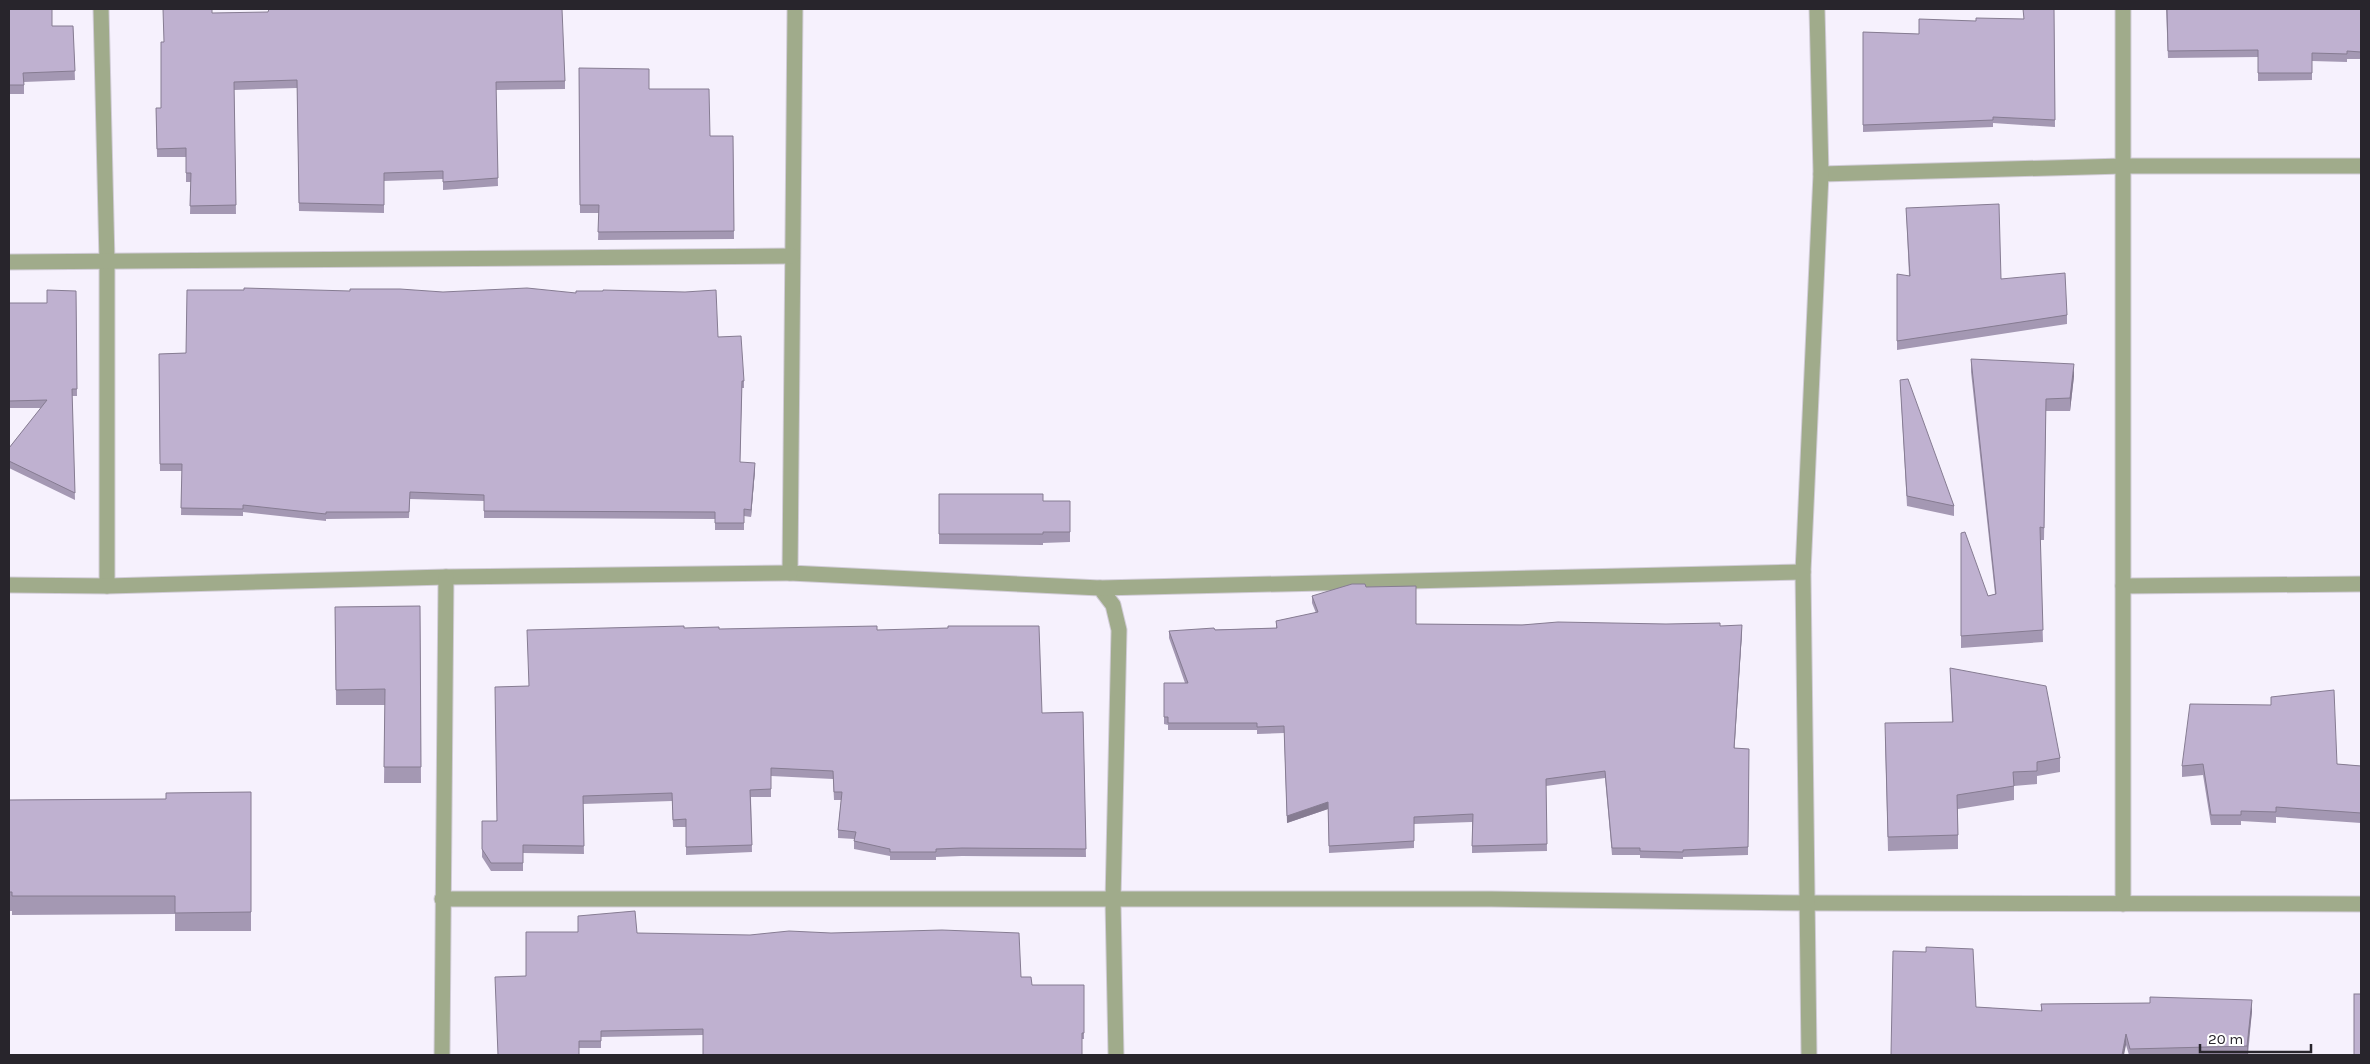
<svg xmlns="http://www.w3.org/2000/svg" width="2370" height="1064" font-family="Karla,sans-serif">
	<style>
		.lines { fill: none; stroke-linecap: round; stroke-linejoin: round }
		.street-casing { stroke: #d1ccd7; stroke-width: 17 }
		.street { stroke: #a0ab8b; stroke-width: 15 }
		.wall { fill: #a498b3 }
		.shaded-wall { fill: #867c92 }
		.building { fill: #bfb1d0; stroke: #867c92 }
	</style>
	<rect width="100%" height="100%" fill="#f6f1fd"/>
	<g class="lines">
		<g class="street-casing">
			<g id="street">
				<polyline points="101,9 107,261 107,586"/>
				<polyline points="795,9 790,573 1100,588 1113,605 1119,630 1113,901 1116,1055"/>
				<polyline points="1821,174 2123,166 2361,166"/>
				<polyline points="9,262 792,256"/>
				<polyline points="9,585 107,586 446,577 790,573"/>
				<polyline points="2123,586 2361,584"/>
				<polyline points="1100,588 1803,572"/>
				<polyline points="442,899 1491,899 1807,903 2361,904"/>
				<polyline points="2123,904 2123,9"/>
				<polyline points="442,1055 446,577"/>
				<polyline points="1809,1055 1803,572 1821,174 1817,9"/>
			</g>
		</g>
		<use href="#street" class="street"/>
	</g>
	<g class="wall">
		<polygon points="9,9 52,26 73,26 75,80 24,82 24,94 9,94"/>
		<polygon points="2054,9 2055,127 1993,123 1993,127 1863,132 1863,32 1919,34 1976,21 2023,19"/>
		<polygon points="2166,9 2361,9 2361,59 2347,59 2347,62 2312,61 2312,80 2258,81 2258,57 2168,58"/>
		<polygon points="212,13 565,81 565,89 496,90 498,186 443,190 443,179 384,181 384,213 299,211 297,88 234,90 236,214 190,214 191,182 186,182 186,157 157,157 156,108 161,108 164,42"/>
		<polygon points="579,68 649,89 710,136 733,136 734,239 598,240 599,213 580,213"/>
		<polygon points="1906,208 2001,279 2067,315 2067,324 1897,350 1897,341 1909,276"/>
		<polygon points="76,291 77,396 72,396 75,500 9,468 9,448 41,408 9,408 9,303 47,303"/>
		<polygon points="718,337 744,381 744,388 742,388 740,462 755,470 751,517 744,516 744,530 715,530 715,519 484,518 484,501 410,499 409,518 326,519 326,521 243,512 243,516 181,515 182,471 160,471 159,354"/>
		<polygon points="1971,359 2074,376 2070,411 2046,411 2044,540 2040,540 2043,642 1961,648 1961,533 1988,596 1995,594 1971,372"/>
		<polygon points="1900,380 1954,506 1954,516 1907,506"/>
		<polygon points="939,494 1043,501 1070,501 1070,542 1043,543 1043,545 939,544"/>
		<polygon points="1366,587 1416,624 1720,626 1742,632 1734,748 1749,749 1748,855 1683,857 1683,859 1640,858 1640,855 1612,855 1605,778 1546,786 1547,851 1472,853 1472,822 1414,824 1414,848 1329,853 1328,809 1287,823 1284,733 1257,734 1257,730 1168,730 1168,725 1164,724 1164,683 1185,683 1169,638 1169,631 1276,628 1276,621 1316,613 1312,603 1312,596"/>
		<polygon points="420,606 421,783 384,783 385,705 336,705 335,607"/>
		<polygon points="684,628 719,629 877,630 1042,713 1083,712 1086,857 962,856 936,857 936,860 890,860 890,856 854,849 854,839 838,838 838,830 841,800 834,800 833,779 771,776 771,797 751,797 752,852 686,855 686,827 673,827 672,801 583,804 584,854 523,853 523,871 491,871 482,857 482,821 496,821"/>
		<polygon points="1950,668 2060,758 2060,772 2037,776 2037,784 2014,786 2014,800 1958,809 1958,849 1888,851 1885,737 1952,722"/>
		<polygon points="2271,705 2337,764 2361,766 2361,823 2276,817 2276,823 2241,821 2241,825 2211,825 2203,775 2182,777 2182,766"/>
		<polygon points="251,792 251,931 175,931 175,914 12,915 12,911 9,911 9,796 9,800 166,799 166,793"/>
		<polygon points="637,933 1021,977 1032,985 1084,985 1084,1039 703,1035 601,1037 601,1048 579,1048 526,976"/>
		<polygon points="2150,997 2252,1011 2248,1055 2129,1055 2126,1045 1976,1007 2041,1011 2041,1004 2150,1003"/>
	</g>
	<g class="shaded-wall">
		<polygon points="2074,364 2074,376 2070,411 2070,398"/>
		<polygon points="755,463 755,470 751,517 751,510"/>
		<polygon points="1742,625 1742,632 1734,756 1734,748"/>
		<polygon points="1328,802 1328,809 1287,823 1287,816"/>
		<polygon points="2252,1000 2252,1011 2247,1055 2247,1046"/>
		<polygon points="2126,1034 2126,1045 2124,1055 2122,1055"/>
	</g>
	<g class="building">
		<polygon points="9,9 52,9 52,26 73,26 75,71 23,73 24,85 9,85"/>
		<polygon points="163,9 212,9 212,13 268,12 269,9 562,9 565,81 496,82 498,178 443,182 443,171 384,173 384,205 299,203 297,80 234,82 236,205 190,206 191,173 186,173 186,148 157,149 156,108 161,108 161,42 164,42"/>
		<polygon points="2023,9 2054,9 2055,120 1993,117 1993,120 1863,125 1863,32 1919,34 1919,19 1976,21 1976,18 2024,19"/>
		<polygon points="2167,9 2361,9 2361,52 2347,51 2347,54 2312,53 2312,73 2258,73 2258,50 2168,51"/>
		<polygon points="579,68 649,69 649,89 709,89 710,136 733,136 734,231 598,232 599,205 580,205"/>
		<polygon points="1999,204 2001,279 2065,273 2067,315 1897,341 1897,274 1910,276 1906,208"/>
		<polygon points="244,288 350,291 350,289 400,289 443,292 527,288 576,293 576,291 603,291 603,290 685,292 716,290 718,337 741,336 744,381 742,381 740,462 755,463 751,510 744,509 744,523 715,523 715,512 484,511 484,495 410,492 409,512 326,512 326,514 243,505 243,509 181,508 182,464 160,464 159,354 186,353 187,290 244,290"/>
		<polygon points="47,290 76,291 77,389 72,389 75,493 9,461 9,448 47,400 9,401 9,303 47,303"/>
		<polygon points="1971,359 2074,364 2070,398 2046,399 2044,528 2040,527 2043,630 1961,636 1961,533 1965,532 1988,596 1996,594"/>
		<polygon points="1908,379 1954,506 1907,496 1900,380"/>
		<polygon points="939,494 1043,494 1043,501 1070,501 1070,532 1043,532 1043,534 939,534"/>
		<polygon points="1352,584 1365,584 1366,587 1416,586 1416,624 1522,625 1558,622 1666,624 1720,623 1720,626 1742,625 1734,748 1749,749 1748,847 1683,850 1683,852 1640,851 1640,848 1612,848 1605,771 1546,779 1547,844 1472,846 1473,814 1414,817 1414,841 1329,846 1328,802 1287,816 1284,726 1257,727 1257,723 1168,723 1168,717 1164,717 1164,683 1188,683 1169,631 1214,628 1215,630 1277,628 1276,621 1318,612 1312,596"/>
		<polygon points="420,606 421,767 384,767 385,689 336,690 335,607"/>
		<polygon points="684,626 684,628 719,627 719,629 877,626 877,630 948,628 948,626 1039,626 1042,713 1083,712 1086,849 962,848 936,849 936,852 890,852 890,849 854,841 856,832 838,830 842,792 834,792 833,771 771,768 771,789 750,790 752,845 686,847 686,819 673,820 672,793 583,796 584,846 523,845 523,863 491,863 482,849 482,821 497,821 495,687 529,686 527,630"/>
		<polygon points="1950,668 2046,686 2060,758 2037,762 2037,771 2013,772 2014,786 1957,795 1958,835 1888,837 1885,723 1953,722"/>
		<polygon points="2334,690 2337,764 2361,766 2361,813 2276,807 2276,812 2241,811 2241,815 2211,815 2203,764 2182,766 2190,704 2271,705 2271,697"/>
		<polygon points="251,792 251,912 175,913 175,896 12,896 12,892 9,892 9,796 9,800 166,799 166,793"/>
		<polygon points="635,911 637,933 750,935 789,931 831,933 942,930 1019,933 1021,977 1031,977 1032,985 1084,985 1084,1033 1082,1033 1082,1055 703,1055 703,1029 601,1031 601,1041 579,1041 579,1055 498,1055 495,977 526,976 526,932 578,932 578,916"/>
		<polygon points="1926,947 1973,949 1976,1007 2042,1011 2041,1004 2150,1003 2150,997 2252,1000 2247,1046 2130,1049 2126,1034 2122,1055 1891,1055 1893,951 1926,952"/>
		<rect x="2354" y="994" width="7" height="61"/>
	</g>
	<rect width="2370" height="1064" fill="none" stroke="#28252c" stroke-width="20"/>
	<path d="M2200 1044v8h111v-8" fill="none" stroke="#28252c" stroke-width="2.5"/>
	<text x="2208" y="1044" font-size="15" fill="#28252c" stroke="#ffffff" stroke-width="4" paint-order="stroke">20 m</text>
</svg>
